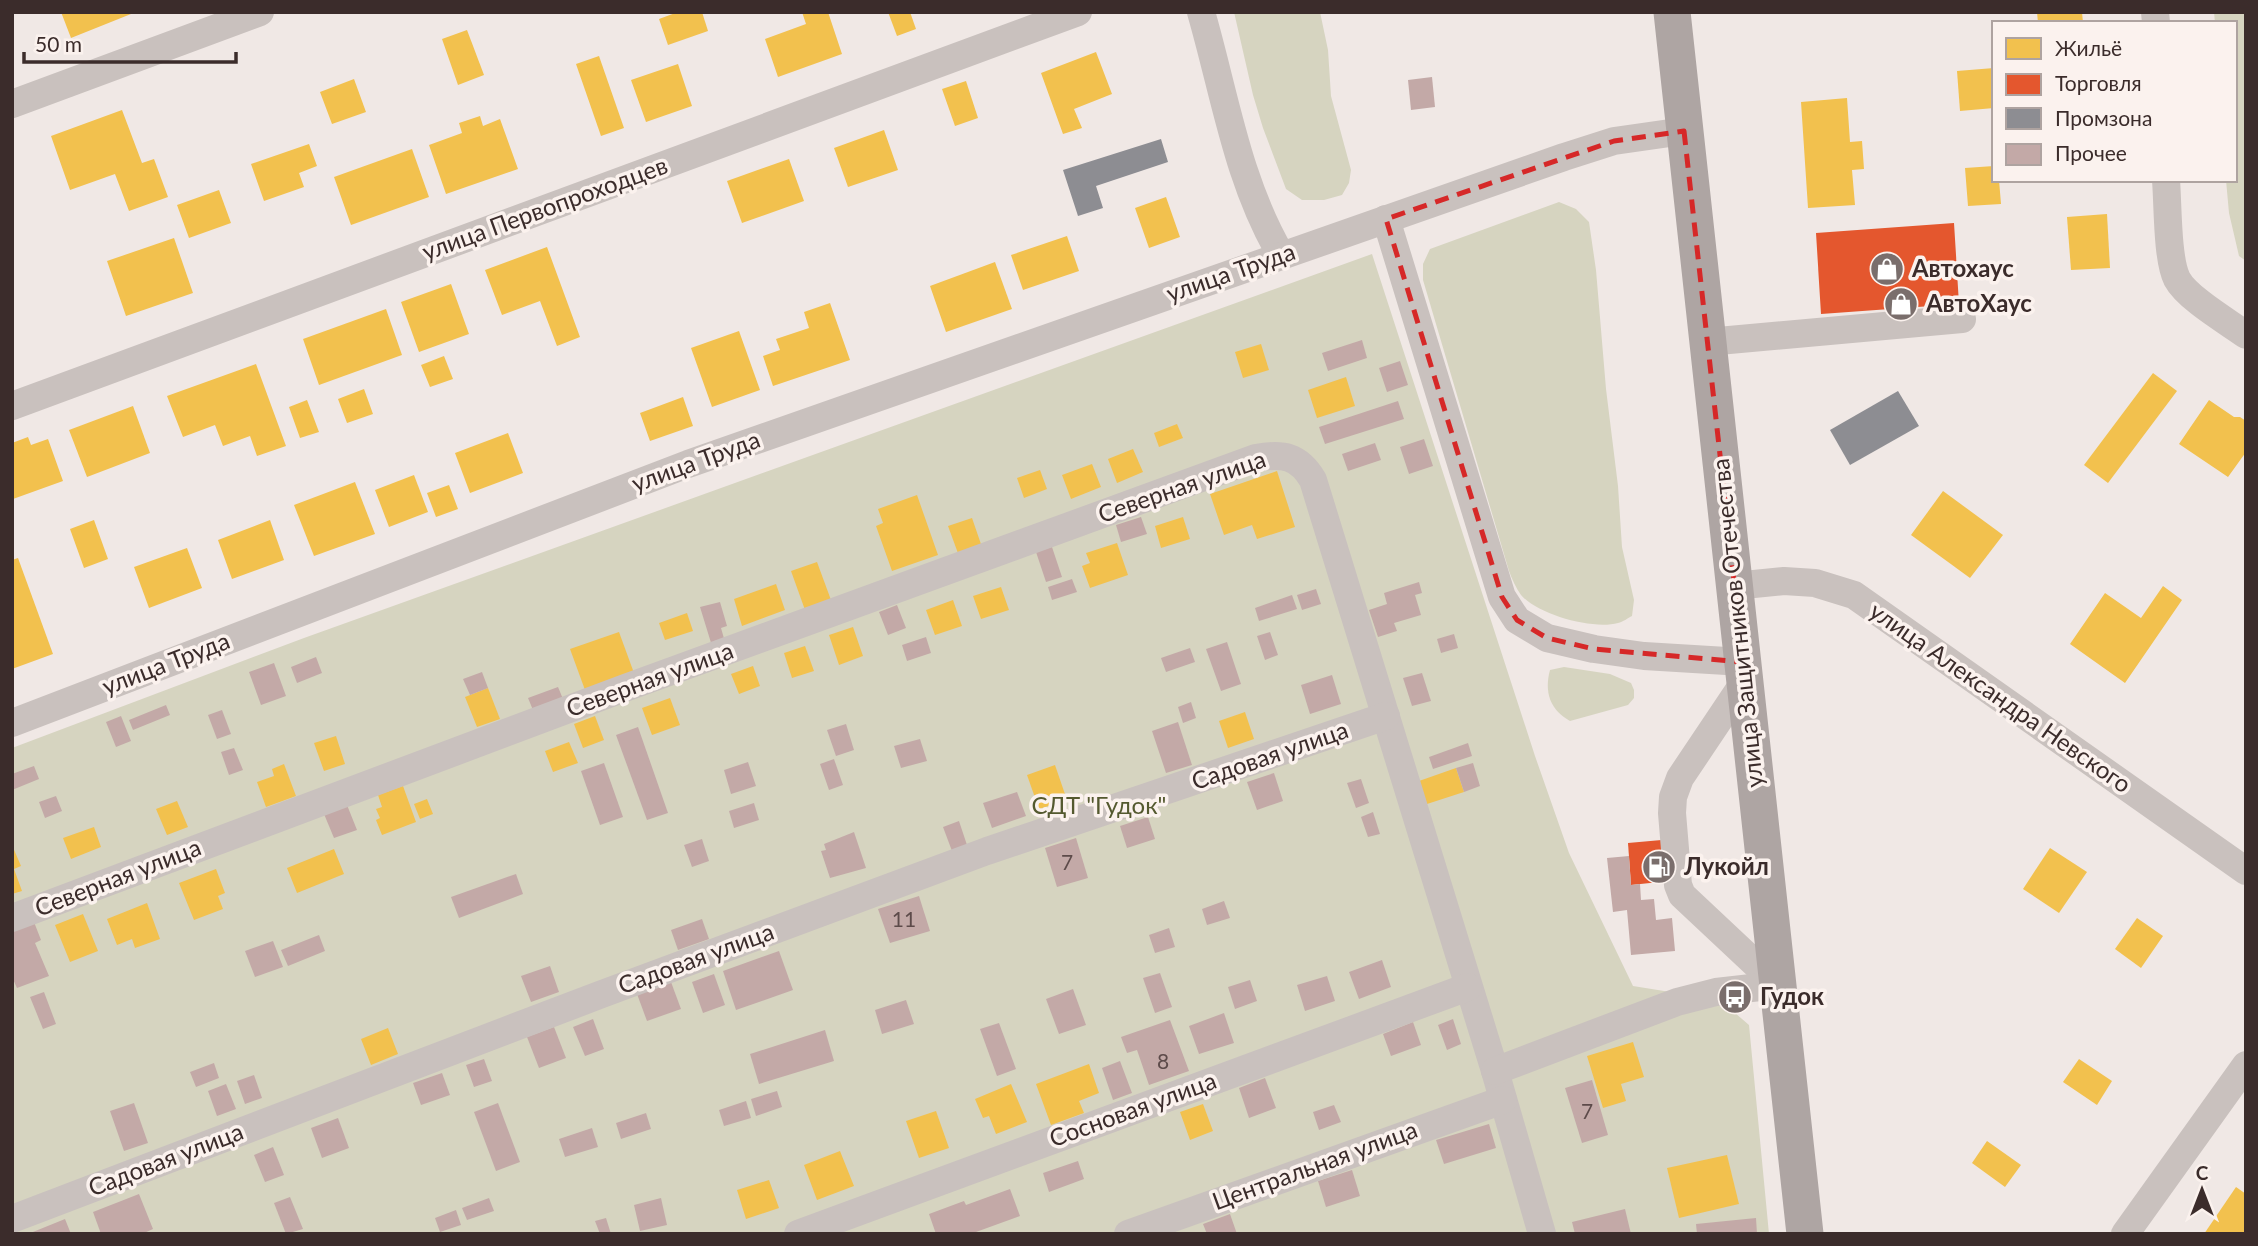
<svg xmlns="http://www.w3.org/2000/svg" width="2258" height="1246" font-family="Lato,sans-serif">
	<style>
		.green { fill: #d6d4c0 }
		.homes { fill: #f2c14e }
		.shops { fill: #e4572e }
		.industry { fill: #8d8d92 }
		.building { fill: #c3a9a7 }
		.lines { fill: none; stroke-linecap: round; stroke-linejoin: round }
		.minor { stroke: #c9c1be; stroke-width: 28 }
		.major { stroke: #aea5a3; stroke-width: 37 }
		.marked { fill: none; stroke: #d62828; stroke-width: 5; stroke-dasharray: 14 9; stroke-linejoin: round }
		.labels { text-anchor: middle; stroke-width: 7; stroke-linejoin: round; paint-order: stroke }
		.number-label { font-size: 21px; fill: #5d4b4a }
		.street-label { font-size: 24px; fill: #3b2c2b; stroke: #fbf2ee }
		.poi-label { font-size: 24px; font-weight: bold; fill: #3b2c2b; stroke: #fbf2ee; text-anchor: start }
		.park-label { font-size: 24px; fill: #54592f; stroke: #fbf2ee }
	</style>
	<rect width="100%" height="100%" fill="#f0e8e5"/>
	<g class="green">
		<polygon points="1234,12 1320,12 1328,50 1331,96 1351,170 1349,183 1342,195 1324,200 1302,200 1286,189 1263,128 1253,95"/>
		<polygon points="2214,12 2246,12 2246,261 2239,256 2229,213 2226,180 2235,180 2235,23 2215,23"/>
		<path d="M1559,202L1576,209L1589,222L1596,270L1606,389L1618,486L1622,547L1634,600L1632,616C1628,618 1623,622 1618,623C1593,630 1538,615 1521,595C1516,588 1512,579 1509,571L1423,280V264L1430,249Z"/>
		<polygon points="1372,254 1535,756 1569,853 1633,986 1720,1000 1749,1025 1769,1234 12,1234 12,748 304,638"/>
		<path d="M1564,667L1610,674L1631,683L1634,690V698L1628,705L1570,721C1550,710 1544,692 1550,670Z"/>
	</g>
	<g class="homes">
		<polygon points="61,12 136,12 71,38"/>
		<polygon points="678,12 702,12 708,31 668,45 659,19"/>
		<polygon points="802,12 828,12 842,54 778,77 765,39 806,24"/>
		<polygon points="888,12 910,12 916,29 897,36"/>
		<polygon points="2037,12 2082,12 2083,23 2038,23"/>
		<polygon points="467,30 484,75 458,85 442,39"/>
		<polygon points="1096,52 1112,94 1074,109 1082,128 1063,134 1041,73"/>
		<polygon points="599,56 624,128 601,136 576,64"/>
		<polygon points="678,64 692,106 646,122 631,80"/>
		<polygon points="1994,68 1994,108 1960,111 1957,71"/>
		<polygon points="354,79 366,112 332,124 320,92"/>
		<polygon points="966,81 978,118 955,126 942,89"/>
		<polygon points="1847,98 1850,142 1862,141 1864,169 1852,170 1855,205 1808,208 1801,102"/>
		<polygon points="122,110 142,163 154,159 168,197 129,211 115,174 70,190 51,136"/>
		<polygon points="480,116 483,126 500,119 518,169 446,194 429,145 462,133 459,123"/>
		<polygon points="884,130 898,170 848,187 834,148"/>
		<polygon points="309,144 317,166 299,173 304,187 264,201 251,164"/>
		<polygon points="412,149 429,197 351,225 334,177"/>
		<polygon points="789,159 804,201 742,223 727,181"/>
		<polygon points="1994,166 1994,180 1999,180 2001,204 1968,206 1965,168"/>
		<polygon points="219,190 231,223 189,238 177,205"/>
		<polygon points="1166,197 1180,237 1149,248 1135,208"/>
		<polygon points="2107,214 2110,268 2071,270 2067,217"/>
		<polygon points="1067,236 1079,271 1023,290 1011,255"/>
		<polygon points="174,238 193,293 126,316 107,261"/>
		<polygon points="547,247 580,337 557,346 540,301 502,315 485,270"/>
		<polygon points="995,262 1012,309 946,332 930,286"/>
		<polygon points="451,284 469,334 419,352 401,302"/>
		<polygon points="830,303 850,360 773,386 763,356 780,350 776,339 809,328 804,312"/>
		<polygon points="386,309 402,355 319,385 303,339"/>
		<polygon points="739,331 760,390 712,407 691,348"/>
		<polygon points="1261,344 1269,370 1243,378 1235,352"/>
		<polygon points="444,356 453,379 430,387 421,365"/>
		<polygon points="256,364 286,446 257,456 250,436 223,446 215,425 183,437 167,396"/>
		<polygon points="2153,373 2177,391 2108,483 2084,465"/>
		<polygon points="1346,377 1355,406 1317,418 1308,390"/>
		<polygon points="364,389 373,414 347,423 338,399"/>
		<polygon points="683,397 693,426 650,441 640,413"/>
		<polygon points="307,400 319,432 300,438 289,407"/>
		<polygon points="2209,400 2234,417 2240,417 2246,421 2246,452 2228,477 2179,444"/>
		<polygon points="133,406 150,453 87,477 69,430"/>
		<polygon points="1177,424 1183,438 1159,447 1154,433"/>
		<polygon points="508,433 523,473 470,493 455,453"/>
		<polygon points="28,437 31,445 48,439 63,481 13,499 12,443"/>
		<polygon points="1133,449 1143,472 1117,483 1108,459"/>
		<polygon points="1092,464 1101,487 1071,499 1062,475"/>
		<polygon points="1040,470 1047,489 1024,498 1017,478"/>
		<polygon points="1277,471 1295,527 1257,539 1252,525 1224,535 1210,494"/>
		<polygon points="414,475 428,512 389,527 375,490"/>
		<polygon points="355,482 375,534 314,556 294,505"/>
		<polygon points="449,485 458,509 436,517 427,493"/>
		<polygon points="1943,491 2003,535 1970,578 1911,535"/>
		<polygon points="917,495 938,555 892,571 876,526 883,523 878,509"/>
		<polygon points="1183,517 1190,539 1161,548 1155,526"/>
		<polygon points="972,518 982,547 959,556 948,526"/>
		<polygon points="94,520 108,559 84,568 70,529"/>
		<polygon points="270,520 284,560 232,579 218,540"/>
		<polygon points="1117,543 1128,575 1090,588 1082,566 1090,563 1086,553"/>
		<polygon points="187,548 202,588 149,608 134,567"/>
		<polygon points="18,558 53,654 12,669 12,560"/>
		<polygon points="817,562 831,600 805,610 791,571"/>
		<polygon points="776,584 785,610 742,626 734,599"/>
		<polygon points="2163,586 2182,600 2125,683 2070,644 2105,593 2141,618"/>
		<polygon points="1001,587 1009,610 981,619 973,596"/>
		<polygon points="953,600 962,626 935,635 926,610"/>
		<polygon points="687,613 693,631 665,640 659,623"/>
		<polygon points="853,627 863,656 839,665 829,635"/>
		<polygon points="619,632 634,673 585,690 570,649"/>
		<polygon points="805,646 814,671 792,678 784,653"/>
		<polygon points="753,666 760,686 739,694 731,674"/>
		<polygon points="488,688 500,719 477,727 465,697"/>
		<polygon points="670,698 680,725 652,735 642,708"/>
		<polygon points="1245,712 1254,739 1228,748 1219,721"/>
		<polygon points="595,716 604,740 583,748 574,724"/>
		<polygon points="336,736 345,764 324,771 314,743"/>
		<polygon points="569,742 578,763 553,772 545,751"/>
		<polygon points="284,764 296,796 266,807 257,782 274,776 272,769"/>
		<polygon points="1055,765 1067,800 1039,809 1027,775"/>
		<polygon points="1456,768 1464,792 1427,804 1419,781"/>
		<polygon points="403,786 416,822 382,835 376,820 380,818 376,809 382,807 378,795"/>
		<polygon points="427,799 433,814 420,819 414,804"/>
		<polygon points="177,801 188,827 167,835 156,809"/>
		<polygon points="94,827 101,847 71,859 63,838"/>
		<polygon points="12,845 21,866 14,869 22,891 12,894"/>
		<polygon points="2050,848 2087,872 2059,913 2023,889"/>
		<polygon points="334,849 344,874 297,893 287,868"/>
		<polygon points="216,869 225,893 218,896 223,909 194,920 179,883"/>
		<polygon points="147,903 160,939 135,948 132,939 117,945 107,919"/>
		<polygon points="83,914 98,951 70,962 55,925"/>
		<polygon points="2137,918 2163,936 2141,968 2115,949"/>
		<polygon points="388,1028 398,1054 371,1065 361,1039"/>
		<polygon points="1633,1042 1644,1077 1621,1084 1626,1101 1603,1108 1587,1056"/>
		<polygon points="2079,1059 2112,1081 2097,1105 2063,1082"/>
		<polygon points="1089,1064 1099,1093 1079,1101 1084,1113 1051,1125 1036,1084"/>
		<polygon points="1011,1084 1027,1122 996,1134 989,1116 983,1118 975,1099"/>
		<polygon points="1203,1104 1213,1131 1190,1140 1180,1112"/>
		<polygon points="936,1111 949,1148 919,1158 906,1121"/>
		<polygon points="1987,1141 2021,1165 2005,1187 1972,1163"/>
		<polygon points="840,1151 854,1186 817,1200 804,1165"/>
		<polygon points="1727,1155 1739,1204 1679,1218 1667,1168"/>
		<polygon points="769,1180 779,1208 746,1219 737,1190"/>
		<polygon points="2236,1187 2246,1194 2246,1234 2204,1234"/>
	</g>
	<g class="shops">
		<polygon points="1954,223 1959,304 1821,314 1816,233"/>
		<polygon points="1684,838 1688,879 1631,885 1628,843"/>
	</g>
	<g class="industry">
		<polygon points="1161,139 1168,162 1096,186 1103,208 1078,216 1063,170"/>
		<polygon points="1898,391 1919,426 1850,465 1830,430"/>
	</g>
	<g class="building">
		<polygon points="1432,77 1435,107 1411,110 1408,80"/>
		<polygon points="1362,340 1367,358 1328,371 1322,353"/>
		<polygon points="1400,361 1408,385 1387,392 1379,368"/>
		<polygon points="1398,401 1404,419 1325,444 1319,427"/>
		<polygon points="1424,439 1433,466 1409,474 1400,447"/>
		<polygon points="1375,443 1381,460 1348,471 1342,454"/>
		<polygon points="1141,517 1147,534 1121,542 1116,525"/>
		<polygon points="1052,547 1062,577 1046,582 1036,552"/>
		<polygon points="1072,579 1077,592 1052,600 1048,587"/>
		<polygon points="1419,582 1422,593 1415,595 1421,615 1394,623 1397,631 1378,637 1369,610 1387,604 1384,593"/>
		<polygon points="1316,589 1321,604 1302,610 1297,595"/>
		<polygon points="1292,595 1297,609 1259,621 1255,608"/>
		<polygon points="720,602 727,626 721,628 725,642 712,646 700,607"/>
		<polygon points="897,605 906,628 888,635 879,612"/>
		<polygon points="1270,632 1278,655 1265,660 1257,636"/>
		<polygon points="1454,634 1458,648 1441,653 1437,639"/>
		<polygon points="926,637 931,653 907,661 902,645"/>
		<polygon points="1227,642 1241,684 1221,691 1206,649"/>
		<polygon points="1190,648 1195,662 1166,672 1161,658"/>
		<polygon points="316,657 322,673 297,683 291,667"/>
		<polygon points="274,663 286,696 261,705 249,672"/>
		<polygon points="482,672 488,688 470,695 463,679"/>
		<polygon points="1422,673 1431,701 1412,706 1403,678"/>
		<polygon points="1332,675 1341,704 1310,714 1301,685"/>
		<polygon points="558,687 563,699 533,710 528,698"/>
		<polygon points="1191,702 1196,718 1183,723 1178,707"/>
		<polygon points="166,705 170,715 133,730 129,720"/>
		<polygon points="222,710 231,734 217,739 208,715"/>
		<polygon points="121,716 131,741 116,747 106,722"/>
		<polygon points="1178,722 1192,765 1166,773 1152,731"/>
		<polygon points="846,724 854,750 836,756 827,730"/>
		<polygon points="638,727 668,813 647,820 616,735"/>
		<polygon points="920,739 927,761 901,768 894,746"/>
		<polygon points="1468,743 1472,756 1433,769 1429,757"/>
		<polygon points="234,748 243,770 229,775 221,752"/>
		<polygon points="834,759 843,785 829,790 820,764"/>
		<polygon points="748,762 756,786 731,794 724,770"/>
		<polygon points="604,763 623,817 600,825 581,771"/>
		<polygon points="1473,763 1480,786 1464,792 1456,768"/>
		<polygon points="34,766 39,779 12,790 12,774"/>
		<polygon points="1274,773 1283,801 1257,810 1247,782"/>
		<polygon points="1361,779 1369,803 1356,808 1347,783"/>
		<polygon points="1017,792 1026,816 992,828 983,803"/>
		<polygon points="56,796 62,811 45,818 39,802"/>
		<polygon points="754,803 759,820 734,828 729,811"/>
		<polygon points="347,805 357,830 334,838 324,814"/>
		<polygon points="1373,812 1380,834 1368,837 1361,817"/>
		<polygon points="1148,817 1155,839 1127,848 1120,826"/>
		<polygon points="959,821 967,845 952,851 943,827"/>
		<polygon points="854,832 866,868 830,878 821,851 826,850 824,844"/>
		<polygon points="1076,838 1088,878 1057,887 1045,848"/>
		<polygon points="702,839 709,861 692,867 684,845"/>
		<polygon points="1629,856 1631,885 1640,884 1641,900 1654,899 1656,920 1672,918 1675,951 1631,955 1627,910 1613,912 1607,858"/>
		<polygon points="516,874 523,894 459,918 451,897"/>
		<polygon points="919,896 930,931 890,943 878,909"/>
		<polygon points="1224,901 1230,918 1207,925 1202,909"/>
		<polygon points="702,919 709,939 678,950 671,930"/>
		<polygon points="34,922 41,940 35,943 49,976 17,988 12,977 12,931"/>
		<polygon points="1169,928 1175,947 1155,953 1149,935"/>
		<polygon points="319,935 325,951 288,966 281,950"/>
		<polygon points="273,941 283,967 255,977 245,951"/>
		<polygon points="779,951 793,990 736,1010 723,971"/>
		<polygon points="1382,960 1391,987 1359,999 1349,972"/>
		<polygon points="550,966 559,992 531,1002 521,976"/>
		<polygon points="1160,973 1172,1007 1155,1013 1143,978"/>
		<polygon points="714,974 725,1005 703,1013 692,982"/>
		<polygon points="1327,976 1335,1001 1305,1011 1297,985"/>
		<polygon points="1250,980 1257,1001 1235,1009 1228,987"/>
		<polygon points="671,982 681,1009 647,1021 637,994"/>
		<polygon points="1073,989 1086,1025 1059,1034 1046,999"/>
		<polygon points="44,992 56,1024 43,1029 30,997"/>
		<polygon points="906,1000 914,1024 882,1034 875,1010"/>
		<polygon points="1224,1013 1234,1043 1199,1054 1189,1026"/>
		<polygon points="593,1019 604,1049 585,1056 573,1027"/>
		<polygon points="1453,1019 1461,1044 1447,1050 1438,1025"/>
		<polygon points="1170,1020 1189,1071 1149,1085 1137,1050 1127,1053 1121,1037"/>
		<polygon points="1413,1022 1421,1045 1391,1056 1383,1034"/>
		<polygon points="999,1023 1016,1069 997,1076 980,1029"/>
		<polygon points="554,1027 566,1058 539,1068 527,1037"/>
		<polygon points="825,1030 834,1061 759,1084 750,1054"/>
		<polygon points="484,1059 492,1081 474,1087 466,1065"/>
		<polygon points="1120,1061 1132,1093 1113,1100 1102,1068"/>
		<polygon points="214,1063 219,1078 196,1087 190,1072"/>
		<polygon points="442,1073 450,1095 421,1105 413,1083"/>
		<polygon points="254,1075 262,1098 245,1104 237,1081"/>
		<polygon points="1265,1078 1276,1108 1249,1118 1239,1088"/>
		<polygon points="1592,1080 1608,1135 1582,1143 1565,1088"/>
		<polygon points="226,1084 236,1109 217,1116 208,1091"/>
		<polygon points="777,1091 782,1107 756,1116 751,1099"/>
		<polygon points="746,1101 751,1118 724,1126 719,1110"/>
		<polygon points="134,1103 148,1143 124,1151 110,1111"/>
		<polygon points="498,1103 520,1162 496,1171 474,1112"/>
		<polygon points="1334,1105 1341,1122 1319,1130 1313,1112"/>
		<polygon points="646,1113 651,1129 621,1139 616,1123"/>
		<polygon points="338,1118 349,1148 322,1158 311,1128"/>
		<polygon points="1489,1124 1496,1148 1444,1164 1436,1140"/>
		<polygon points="592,1128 598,1147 565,1157 559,1139"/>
		<polygon points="273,1147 284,1175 265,1182 254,1155"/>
		<polygon points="1078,1161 1084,1179 1049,1192 1043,1173"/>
		<polygon points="1352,1170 1360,1196 1326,1207 1318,1181"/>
		<polygon points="1010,1189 1020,1216 976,1232 976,1234 936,1234 929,1214 964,1201 966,1205"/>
		<polygon points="139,1194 153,1229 142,1234 101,1234 93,1212"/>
		<polygon points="290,1197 303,1229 286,1234 274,1203"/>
		<polygon points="489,1198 494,1211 467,1220 462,1208"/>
		<polygon points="661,1198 667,1225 640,1231 634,1205"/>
		<polygon points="1625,1209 1631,1234 1575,1234 1572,1222"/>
		<polygon points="456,1210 461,1225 440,1232 435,1218"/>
		<polygon points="1230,1214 1237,1234 1207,1234 1203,1224"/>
		<polygon points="606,1218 611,1234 600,1234 595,1221"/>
		<polygon points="1756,1218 1757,1234 1697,1234 1696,1224"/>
		<polygon points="65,1219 71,1234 28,1234"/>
	</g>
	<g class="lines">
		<g class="minor">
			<path d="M1201,12C1225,95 1237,180 1281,255"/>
			<polyline points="2155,12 2156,23"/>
			<polyline points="12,104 260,12"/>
			<path d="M2166,180C2168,205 2167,259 2177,279C2187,298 2228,322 2246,335"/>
			<polyline points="1386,219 1502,597 1517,620 1547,638 1594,649 1644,656 1743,662"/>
			<polyline points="1707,342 1962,319"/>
			<polyline points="12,406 1078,12"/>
			<polyline points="1734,586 1784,581 1815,583 1854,595 2246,871"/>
			<polyline points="1745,681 1680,778 1673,797 1672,813 1678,885 1682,895 1778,985"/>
			<polyline points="12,723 688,464 1564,157 1614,141 1684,131"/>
			<path d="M12,918L625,688L1256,458C1283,453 1299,456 1313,480L1495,1071L1542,1234"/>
			<polyline points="1495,1071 1677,1002 1716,992 1778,985"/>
			<polyline points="12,1219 602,994 987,851 1386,716"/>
			<polyline points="798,1234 1468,987"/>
			<polyline points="1128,1234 1503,1100"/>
			<polyline points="2125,1234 2246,1065"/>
		</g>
		<polyline class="major" points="1672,12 1805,1234"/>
	</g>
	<path class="marked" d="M1684,131L1743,662L1594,649L1547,638L1517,620L1502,597L1386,219L1614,141Z"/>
	<defs>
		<g id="shop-disc" transform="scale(1.75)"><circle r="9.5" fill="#7a6e6c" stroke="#fbf2ee"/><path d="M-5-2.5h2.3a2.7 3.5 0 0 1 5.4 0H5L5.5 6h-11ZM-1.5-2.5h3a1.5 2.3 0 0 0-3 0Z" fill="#fff"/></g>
		<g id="fuel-disc" transform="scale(1.75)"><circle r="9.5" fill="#7a6e6c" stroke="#fbf2ee"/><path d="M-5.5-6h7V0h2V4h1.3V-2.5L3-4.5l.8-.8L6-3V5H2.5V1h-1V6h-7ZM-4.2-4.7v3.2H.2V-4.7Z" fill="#fff"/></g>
		<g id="bus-disc" transform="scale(1.75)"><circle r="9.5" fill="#7a6e6c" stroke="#fbf2ee"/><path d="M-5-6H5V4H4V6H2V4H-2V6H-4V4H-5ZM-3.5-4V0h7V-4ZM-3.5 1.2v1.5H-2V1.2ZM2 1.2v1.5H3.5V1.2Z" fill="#fff"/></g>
	</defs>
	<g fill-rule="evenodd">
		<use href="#shop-disc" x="1887" y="269"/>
		<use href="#shop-disc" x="1901" y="304"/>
		<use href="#fuel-disc" x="1659" y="867"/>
		<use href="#bus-disc" x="1735" y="997"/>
	</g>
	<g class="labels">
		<g class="number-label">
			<text x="1067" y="870">7</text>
			<text x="904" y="927">11</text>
			<text x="1163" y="1069">8</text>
			<text x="1587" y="1119">7</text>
		</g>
		<g class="street-label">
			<text transform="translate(545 209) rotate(-20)" y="8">улица Первопроходцев</text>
			<text transform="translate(1231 273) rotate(-19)" y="8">улица Труда</text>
			<text transform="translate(696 462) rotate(-20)" y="8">улица Труда</text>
			<text transform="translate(1182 487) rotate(-19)" y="8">Северная улица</text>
			<text transform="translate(1738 623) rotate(-96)" y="8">улица Защитников Отечества</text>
			<text transform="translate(166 664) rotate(-21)" y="8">улица Труда</text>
			<text transform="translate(650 680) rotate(-20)" y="8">Северная улица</text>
			<text transform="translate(2000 698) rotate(35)" y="8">улица Александра Невского</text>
			<text transform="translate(1270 756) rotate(-19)" y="8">Садовая улица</text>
			<text transform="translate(118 878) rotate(-21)" y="8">Северная улица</text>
			<text transform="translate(696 959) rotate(-20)" y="8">Садовая улица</text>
			<text transform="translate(1133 1110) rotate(-20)" y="8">Сосновая улица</text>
			<text transform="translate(166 1160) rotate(-21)" y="8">Садовая улица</text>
			<text transform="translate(1315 1166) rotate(-20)" y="8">Центральная улица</text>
		</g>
		<g class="poi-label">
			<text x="1912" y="277">Автохаус</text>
			<text x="1926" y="312">АвтоХаус</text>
			<text x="1684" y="875">Лукойл</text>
			<text x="1760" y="1005">Гудок</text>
		</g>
		<g class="park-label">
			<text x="1099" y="814">СДТ "Гудок"</text>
		</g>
	</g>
	<rect width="2258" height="1246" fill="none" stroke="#3b2c2b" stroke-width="28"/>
	<rect x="1992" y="21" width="245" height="161" fill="#fbf2ee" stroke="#aea3a0" stroke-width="2"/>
	<rect x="2006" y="38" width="35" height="21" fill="#f2c14e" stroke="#aea3a0" stroke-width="2"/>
	<text x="2055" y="56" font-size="21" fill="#3b2c2b">Жильё</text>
	<rect x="2006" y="74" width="35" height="21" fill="#e4572e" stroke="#aea3a0" stroke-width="2"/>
	<text x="2055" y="91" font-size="21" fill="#3b2c2b">Торговля</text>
	<rect x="2006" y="108" width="35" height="21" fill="#8d8d92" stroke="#aea3a0" stroke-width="2"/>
	<text x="2055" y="126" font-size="21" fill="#3b2c2b">Промзона</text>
	<rect x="2006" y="144" width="35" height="21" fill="#c3a9a7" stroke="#aea3a0" stroke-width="2"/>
	<text x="2055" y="161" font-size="21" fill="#3b2c2b">Прочее</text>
	<g transform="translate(2202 1190)" stroke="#fbf2ee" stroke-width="5" paint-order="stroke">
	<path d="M0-5L12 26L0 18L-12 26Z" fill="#3b2c2b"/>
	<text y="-10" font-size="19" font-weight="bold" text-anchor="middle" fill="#3b2c2b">С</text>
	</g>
	<path d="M24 52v10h212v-10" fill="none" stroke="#3b2c2b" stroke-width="3.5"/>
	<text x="35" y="52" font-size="21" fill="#3b2c2b" stroke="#fbf2ee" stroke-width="5" paint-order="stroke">50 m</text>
</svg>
